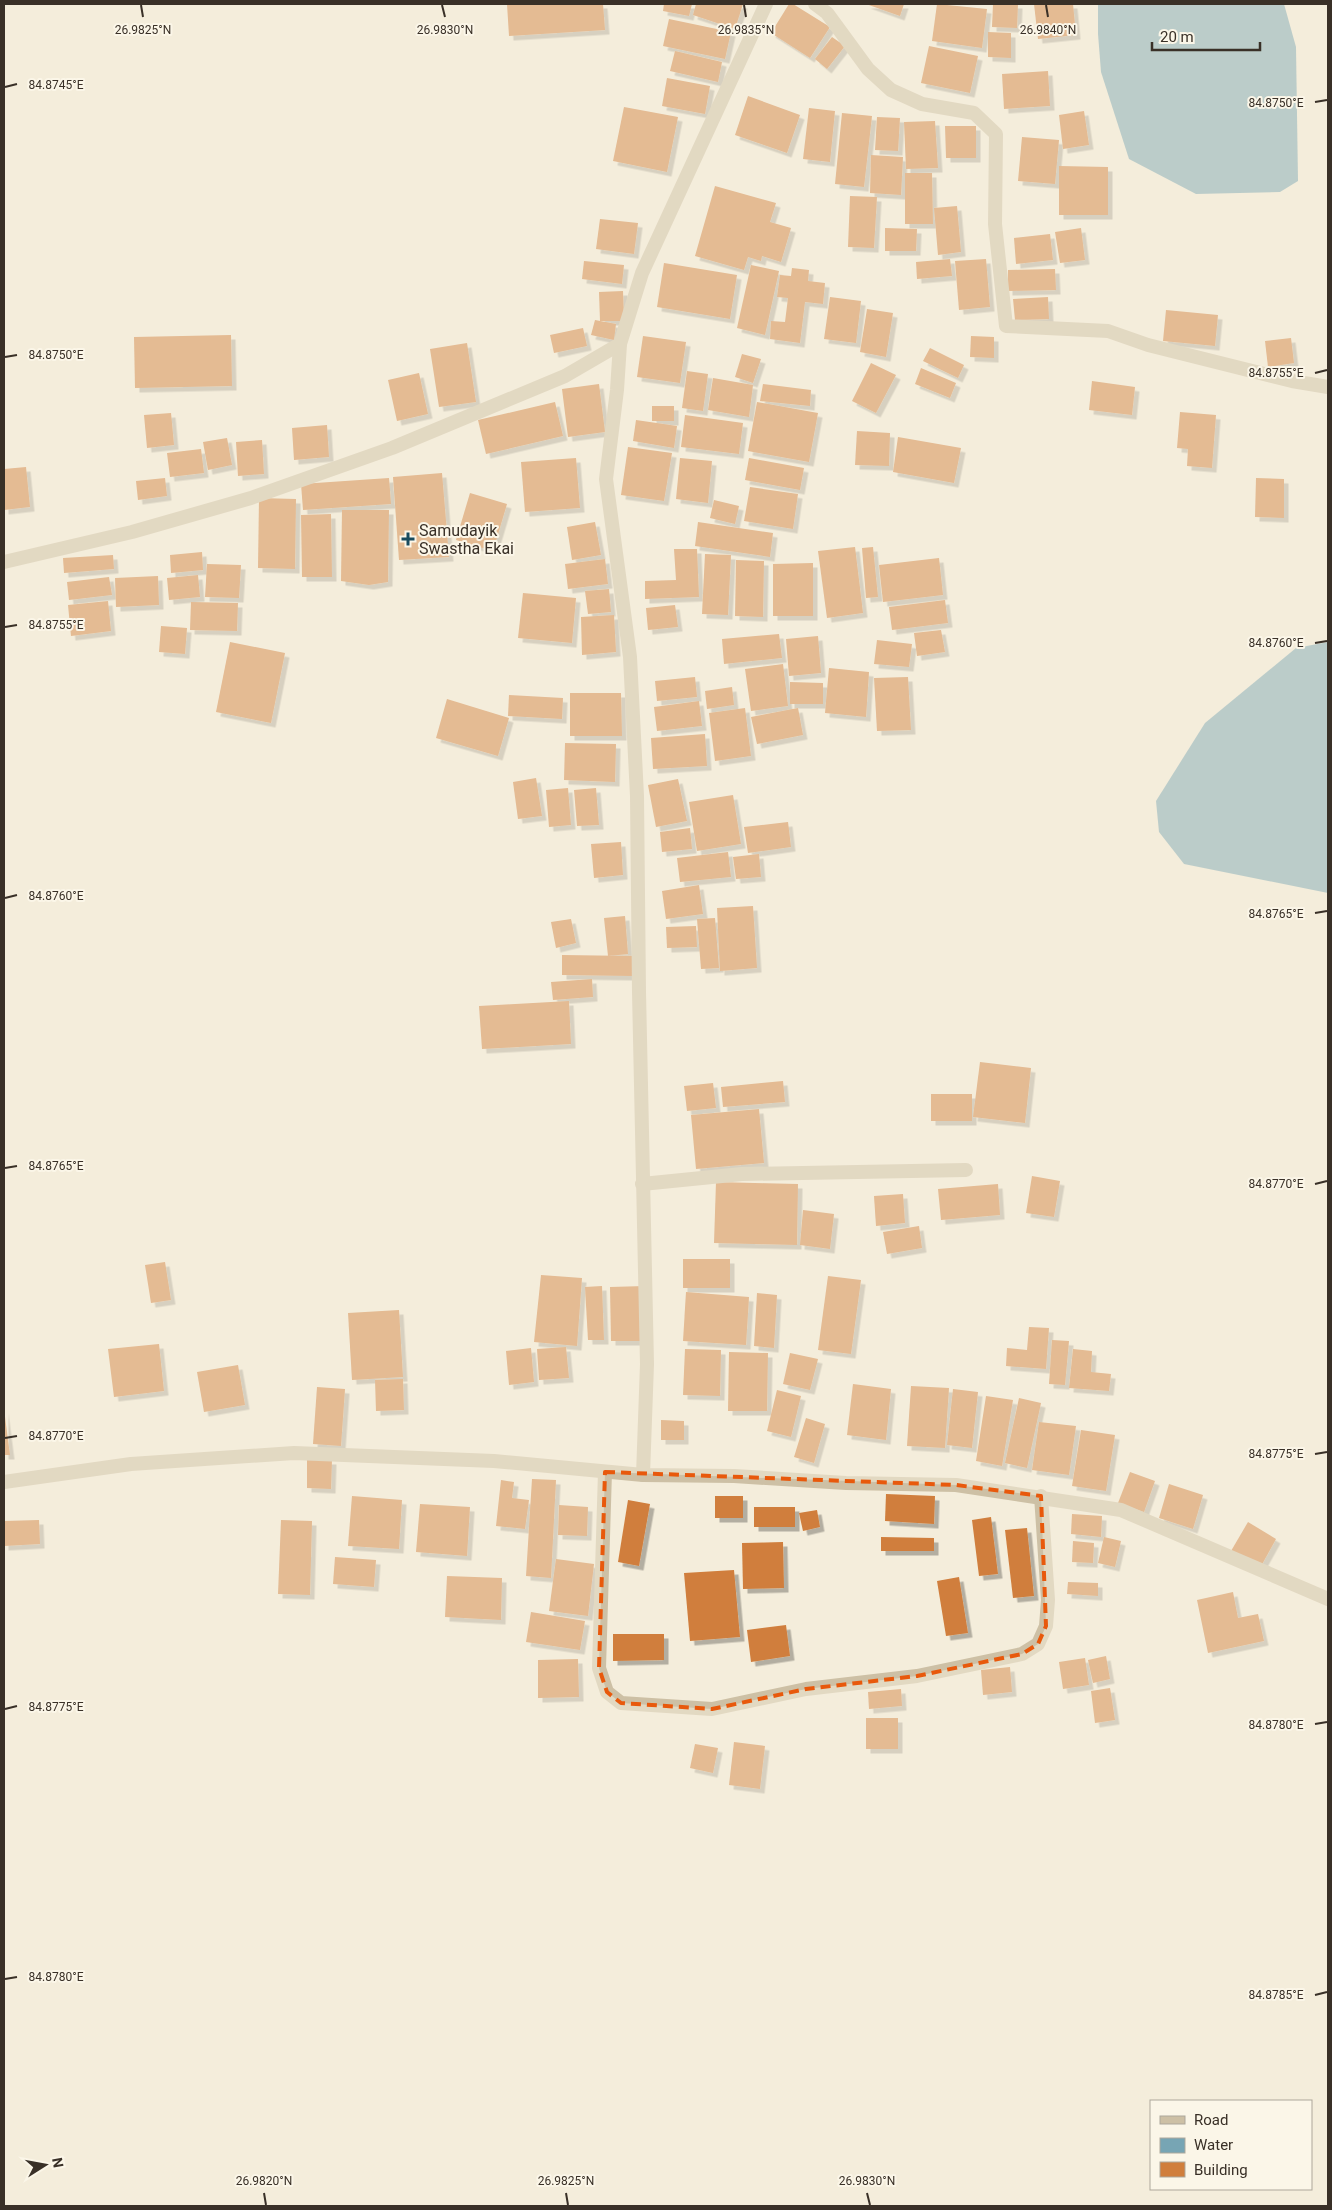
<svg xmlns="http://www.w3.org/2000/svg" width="1332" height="2210" font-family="Roboto,sans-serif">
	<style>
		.water { fill: #77a5b4 }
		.building { fill: #d07e3c; filter: url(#shadow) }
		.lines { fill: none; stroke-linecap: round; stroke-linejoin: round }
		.minor { stroke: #cdc0a5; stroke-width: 14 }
		.marked { fill: none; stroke: #e8590c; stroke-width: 4; stroke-dasharray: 10 6; stroke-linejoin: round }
		.ticks { fill: none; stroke: #393027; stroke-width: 2 }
		.poi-dot { fill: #194b5e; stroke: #fbf6e8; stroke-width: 2 }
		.labels { text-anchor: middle; stroke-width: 4; stroke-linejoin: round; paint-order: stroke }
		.poi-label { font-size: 16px; fill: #393027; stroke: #fbf6e8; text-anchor: start }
		.ticks-label { font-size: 12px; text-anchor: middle; fill: #393027; stroke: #fbf6e8; stroke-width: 4; stroke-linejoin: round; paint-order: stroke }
	</style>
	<defs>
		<filter id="shadow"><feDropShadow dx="4.5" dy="4.5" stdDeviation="0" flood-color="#0004"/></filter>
	</defs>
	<rect width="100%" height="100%" fill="#f4eddb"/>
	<g class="water">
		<polygon points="1098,4 1284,4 1296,47 1298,181 1280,192 1196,194 1129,159 1101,72 1098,34"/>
		<polygon points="1328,642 1328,893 1184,864 1159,832 1156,801 1205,723 1296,648"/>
	</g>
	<g class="building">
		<polygon points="507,4 603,4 605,30 509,36"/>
		<polygon points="664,4 692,4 689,16 663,11"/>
		<polygon points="696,4 743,4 735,29 693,15"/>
		<polygon points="789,4 793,4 830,27 810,58 771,33"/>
		<polygon points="866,4 904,4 900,16"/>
		<polygon points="937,4 987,9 982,48 932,41"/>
		<polygon points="993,4 1018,4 1017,28 992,27"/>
		<polygon points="1034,4 1073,4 1076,35 1038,39"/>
		<polygon points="669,19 731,32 725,59 663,46"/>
		<polygon points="988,32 1011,33 1011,58 988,57"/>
		<polygon points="832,37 845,46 827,69 815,59"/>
		<polygon points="929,46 978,56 970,93 921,83"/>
		<polygon points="675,51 722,62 718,82 670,71"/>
		<polygon points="1048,71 1050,106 1004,109 1002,74"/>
		<polygon points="667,78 710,86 705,114 662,106"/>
		<polygon points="748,96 800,115 787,153 735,135"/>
		<polygon points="624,107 678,117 667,172 613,161"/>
		<polygon points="809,108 835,111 830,162 803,159"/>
		<polygon points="1084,111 1089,145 1063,149 1059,115"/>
		<polygon points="842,113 872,116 864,187 835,184"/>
		<polygon points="877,117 900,118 898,151 875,150"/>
		<polygon points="935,121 938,168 906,169 904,122"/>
		<polygon points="945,126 976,126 976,158 946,158"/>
		<polygon points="1022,137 1059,140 1055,184 1018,181"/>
		<polygon points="871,155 903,157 901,195 870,193"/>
		<polygon points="1059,166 1108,167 1108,215 1059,215"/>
		<polygon points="905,173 932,173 933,224 905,224"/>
		<polygon points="715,186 776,203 770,222 791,228 781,262 762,256 761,261 748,257 744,270 695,256"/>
		<polygon points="850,196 877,197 874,248 848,247"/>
		<polygon points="957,206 961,252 938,255 934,208"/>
		<polygon points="600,219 638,223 634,254 596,249"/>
		<polygon points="885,228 917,229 916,251 885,251"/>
		<polygon points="1081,228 1085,260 1060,263 1055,232"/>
		<polygon points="1050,234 1053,260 1016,264 1014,238"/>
		<polygon points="950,259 952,276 917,279 916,262"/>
		<polygon points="986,259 990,307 959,310 955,261"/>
		<polygon points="584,261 624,265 622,284 582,279"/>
		<polygon points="664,263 737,275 730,319 657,307"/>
		<polygon points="751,265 779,271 765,335 737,328"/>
		<polygon points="792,268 809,270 808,281 825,283 823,304 805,302 800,343 770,339 771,321 785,322 788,298 777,297 780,275 791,276"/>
		<polygon points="1055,269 1056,290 1008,291 1008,270"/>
		<polygon points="623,291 624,321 600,321 599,292"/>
		<polygon points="830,297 861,301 856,343 824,339"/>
		<polygon points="1048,297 1049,319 1015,320 1013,299"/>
		<polygon points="867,309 893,313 886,357 860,352"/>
		<polygon points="1166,310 1218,315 1215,346 1163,341"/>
		<polygon points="595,320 616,324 614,340 591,335"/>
		<polygon points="583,328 587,346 554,353 550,335"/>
		<polygon points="231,335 232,386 135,388 134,337"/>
		<polygon points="643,336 686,342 680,383 637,377"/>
		<polygon points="971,336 994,337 994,358 970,357"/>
		<polygon points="1291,338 1294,363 1268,367 1265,341"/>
		<polygon points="467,343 476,402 439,407 430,349"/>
		<polygon points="930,348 964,365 958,378 923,361"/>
		<polygon points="742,354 761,359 753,383 735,377"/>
		<polygon points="871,363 896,375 876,413 852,401"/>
		<polygon points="921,368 956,383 950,398 915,384"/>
		<polygon points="687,371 708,374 703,411 682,408"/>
		<polygon points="419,373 428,414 397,421 388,380"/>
		<polygon points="713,378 753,385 749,417 708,410"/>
		<polygon points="1092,381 1135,387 1132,415 1089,410"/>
		<polygon points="599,384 605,432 568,437 562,389"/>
		<polygon points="763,384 811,390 810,406 760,401"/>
		<polygon points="555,402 563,436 486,454 478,420"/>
		<polygon points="757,402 818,413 809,462 748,451"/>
		<rect x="652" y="406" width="22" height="15"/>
		<polygon points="1180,412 1216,415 1212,468 1187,466 1188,449 1177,448"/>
		<polygon points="171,413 174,445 147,448 144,415"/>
		<polygon points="685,415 743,423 739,454 681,447"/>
		<polygon points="636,420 677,426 674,448 633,441"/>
		<polygon points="327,425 329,457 294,460 292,428"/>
		<polygon points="857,431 890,433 889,466 855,465"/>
		<polygon points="898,437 961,448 954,483 893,472"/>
		<polygon points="227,438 232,465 208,470 203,442"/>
		<polygon points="262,440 264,474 238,476 236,442"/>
		<polygon points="628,447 672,453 664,501 621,495"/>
		<polygon points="201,449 204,473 170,477 167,453"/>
		<polygon points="576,458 580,508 525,512 521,462"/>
		<polygon points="680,458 712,461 708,503 676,499"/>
		<polygon points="749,458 804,468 800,490 745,480"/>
		<polygon points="26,467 30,507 4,510 4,469"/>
		<polygon points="442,473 449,557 399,560 393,477"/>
		<polygon points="165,478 167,496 138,500 136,481"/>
		<polygon points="389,478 391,504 303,510 301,484"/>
		<polygon points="1256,478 1284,479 1284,518 1255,517"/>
		<polygon points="750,487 798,494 793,529 744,521"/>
		<polygon points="470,493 507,504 493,551 456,540"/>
		<polygon points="259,498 296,499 295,569 258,568"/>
		<polygon points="714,500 739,506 735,524 710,518"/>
		<polygon points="342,510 389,510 388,582 369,585 341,581"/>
		<polygon points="331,514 332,577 302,577 301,515"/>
		<polygon points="595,522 601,555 572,560 567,527"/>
		<polygon points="698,522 773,533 770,557 695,546"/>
		<polygon points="855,547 863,613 827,618 818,551"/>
		<polygon points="873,547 878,597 866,598 862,548"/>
		<polygon points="674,549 697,549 699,597 645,599 645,581 676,580"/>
		<polygon points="202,552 203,570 171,573 170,555"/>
		<polygon points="705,554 731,555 728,615 702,614"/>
		<polygon points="113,555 114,569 64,573 63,558"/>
		<polygon points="939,558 943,595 883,602 879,565"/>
		<polygon points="605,559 608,584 568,589 565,564"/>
		<polygon points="736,560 764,561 763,617 735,616"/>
		<polygon points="813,563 813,616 773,616 773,564"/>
		<polygon points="207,564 241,565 239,598 205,597"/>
		<polygon points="198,575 200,597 169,600 167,578"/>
		<polygon points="158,576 159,605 116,607 115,578"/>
		<polygon points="109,577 112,595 69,600 67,582"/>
		<polygon points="609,589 611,612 588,614 585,591"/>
		<polygon points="523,593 576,598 572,643 518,638"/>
		<polygon points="945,600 948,623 892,630 889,607"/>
		<polygon points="108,601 111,631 71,636 68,605"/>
		<polygon points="191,602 238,603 237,631 190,630"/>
		<polygon points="675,605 678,627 648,630 646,608"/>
		<polygon points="614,615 616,652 582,655 581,617"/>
		<polygon points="161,626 187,628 185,654 159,652"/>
		<polygon points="941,630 945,652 917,656 914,633"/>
		<polygon points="779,634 782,658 724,664 722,639"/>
		<polygon points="818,636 821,673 789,676 786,639"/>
		<polygon points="877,640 912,644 909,667 874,664"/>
		<polygon points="230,642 285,653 271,723 216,712"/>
		<polygon points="783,664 788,706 751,711 745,669"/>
		<polygon points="829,668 869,672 866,717 825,713"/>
		<polygon points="695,677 697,697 657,701 655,681"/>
		<polygon points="908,677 911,730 877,731 874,678"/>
		<polygon points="790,682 823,683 823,704 790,704"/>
		<polygon points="732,687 734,705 707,709 705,691"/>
		<polygon points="570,693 621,693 622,736 570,736"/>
		<polygon points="509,695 563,698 562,719 508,716"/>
		<polygon points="447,699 509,718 498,756 436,738"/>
		<polygon points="699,701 702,726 657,731 654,707"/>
		<polygon points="745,708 751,756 715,761 709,713"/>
		<polygon points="798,708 803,735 757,744 751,717"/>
		<polygon points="705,734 707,766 653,769 651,738"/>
		<polygon points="565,743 616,744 615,782 564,780"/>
		<polygon points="536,778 542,816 518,819 513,782"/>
		<polygon points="678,779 687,821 656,827 648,785"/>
		<polygon points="568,788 571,825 549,827 546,790"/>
		<polygon points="596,788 599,825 577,826 574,790"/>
		<polygon points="733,795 741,844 697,851 689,802"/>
		<polygon points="788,822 791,847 748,853 744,827"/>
		<polygon points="690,828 692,849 662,852 660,832"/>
		<polygon points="621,842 623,875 594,878 591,844"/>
		<polygon points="728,852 731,877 680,882 677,858"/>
		<polygon points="759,854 761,877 736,879 733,857"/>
		<polygon points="699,885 703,914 666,919 662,891"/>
		<polygon points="753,906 757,968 720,971 717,908"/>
		<polygon points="625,916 628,954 608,956 604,918"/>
		<polygon points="715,918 719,968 701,969 697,919"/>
		<polygon points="571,919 576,943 556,948 551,922"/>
		<polygon points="696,926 697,947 667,948 666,927"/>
		<polygon points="562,955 633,956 633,976 562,975"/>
		<polygon points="592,979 593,997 553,1000 551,982"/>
		<polygon points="569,1001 571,1044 482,1049 479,1006"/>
		<polygon points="980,1062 1031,1068 1025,1123 973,1117"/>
		<polygon points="783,1081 785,1102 723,1107 721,1087"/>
		<polygon points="713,1083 716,1108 687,1111 684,1086"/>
		<rect x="931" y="1094" width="41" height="27"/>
		<polygon points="759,1109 764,1163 696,1169 691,1115"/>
		<polygon points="1032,1176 1060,1181 1054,1217 1026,1213"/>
		<polygon points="716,1182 798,1184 797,1245 714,1243"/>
		<polygon points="998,1184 1000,1215 941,1220 938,1189"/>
		<polygon points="903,1194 905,1223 876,1226 874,1196"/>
		<polygon points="803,1210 834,1214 830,1249 800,1245"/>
		<polygon points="919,1226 922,1248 887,1254 883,1232"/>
		<rect x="683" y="1259" width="47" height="29"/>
		<polygon points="165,1262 171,1300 151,1303 145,1265"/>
		<polygon points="541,1275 582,1278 577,1346 534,1342"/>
		<polygon points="828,1276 861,1280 851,1354 818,1350"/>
		<polygon points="602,1286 604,1340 588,1340 585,1287"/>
		<polygon points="645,1286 646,1341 611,1341 610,1287"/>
		<polygon points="686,1292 749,1297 746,1345 683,1341"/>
		<polygon points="757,1293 777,1295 774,1348 754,1346"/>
		<polygon points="399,1310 403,1377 352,1380 348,1313"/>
		<polygon points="1029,1327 1049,1328 1046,1369 1006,1366 1007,1348 1027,1350"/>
		<polygon points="1052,1340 1069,1341 1065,1385 1049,1384"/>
		<polygon points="159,1344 164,1391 114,1397 108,1349"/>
		<polygon points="566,1347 569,1378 539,1380 537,1349"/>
		<polygon points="531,1348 534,1382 509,1385 506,1351"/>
		<polygon points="685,1349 721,1350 720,1396 683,1395"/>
		<polygon points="1073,1349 1092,1351 1091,1372 1111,1374 1109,1391 1069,1388"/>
		<polygon points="729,1352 768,1353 767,1411 728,1411"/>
		<polygon points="790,1353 818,1359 810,1390 783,1384"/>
		<polygon points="238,1365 245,1405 204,1412 197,1372"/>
		<polygon points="403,1379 404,1410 376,1411 375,1380"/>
		<polygon points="853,1384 891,1389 886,1440 847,1435"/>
		<polygon points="911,1386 949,1388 945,1448 907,1446"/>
		<polygon points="317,1387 345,1389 341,1446 313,1444"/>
		<polygon points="953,1389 978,1392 972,1448 947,1445"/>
		<polygon points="777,1390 801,1396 791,1437 767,1431"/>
		<polygon points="986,1396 1013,1400 1002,1466 976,1461"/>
		<polygon points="1019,1398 1041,1403 1027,1468 1005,1463"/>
		<polygon points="4,1409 10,1455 4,1455"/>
		<polygon points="806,1418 825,1424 814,1463 794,1457"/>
		<polygon points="661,1420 684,1421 684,1440 661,1440"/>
		<polygon points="1039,1422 1076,1426 1069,1475 1032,1470"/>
		<polygon points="1081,1430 1115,1435 1106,1491 1072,1486"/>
		<polygon points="307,1460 332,1460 331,1489 307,1488"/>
		<polygon points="1130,1472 1155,1481 1144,1512 1118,1503"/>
		<polygon points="532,1479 556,1480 551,1578 526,1576"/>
		<polygon points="501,1480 514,1482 512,1498 529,1500 525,1529 496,1526"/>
		<polygon points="1169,1484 1203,1495 1193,1529 1159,1518"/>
		<polygon points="886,1494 935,1496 934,1524 885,1521"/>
		<polygon points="352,1496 402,1500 399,1549 348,1546"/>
		<rect x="715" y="1496" width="28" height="22"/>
		<polygon points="628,1500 650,1504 639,1566 618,1562"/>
		<polygon points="420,1504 470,1507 467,1556 416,1552"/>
		<polygon points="559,1505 588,1507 587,1536 558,1535"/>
		<rect x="754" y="1507" width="41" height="20"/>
		<polygon points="817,1510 820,1527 803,1531 799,1513"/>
		<polygon points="1072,1514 1102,1516 1101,1537 1071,1534"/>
		<polygon points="991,1517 998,1574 979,1576 972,1520"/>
		<polygon points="39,1520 40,1544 4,1546 4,1521"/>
		<polygon points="281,1520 312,1521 310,1595 278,1594"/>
		<polygon points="1248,1522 1276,1539 1260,1568 1231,1551"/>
		<polygon points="1027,1528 1034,1596 1013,1598 1005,1530"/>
		<polygon points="881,1537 934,1538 934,1551 881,1551"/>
		<polygon points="1104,1537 1121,1541 1115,1567 1098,1563"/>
		<polygon points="1073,1541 1094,1543 1093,1563 1072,1562"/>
		<polygon points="783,1542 784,1588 743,1589 742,1543"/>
		<polygon points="335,1557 376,1560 374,1587 333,1584"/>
		<polygon points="556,1559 594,1564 588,1616 549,1611"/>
		<polygon points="734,1570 740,1637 690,1641 684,1573"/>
		<polygon points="447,1576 502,1578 501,1620 445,1617"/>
		<polygon points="959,1577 968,1633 946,1636 937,1581"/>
		<polygon points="1068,1582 1098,1583 1098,1596 1067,1594"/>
		<polygon points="1233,1592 1238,1618 1258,1614 1264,1641 1208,1653 1197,1600"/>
		<polygon points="531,1612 585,1621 580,1650 526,1642"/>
		<polygon points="786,1625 790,1656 751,1662 747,1630"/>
		<polygon points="613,1634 664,1634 664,1660 613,1661"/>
		<polygon points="1106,1656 1110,1679 1093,1683 1088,1660"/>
		<polygon points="1085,1658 1089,1685 1063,1689 1059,1662"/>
		<polygon points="578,1659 579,1697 538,1698 538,1660"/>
		<polygon points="1010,1667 1012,1692 983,1695 981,1670"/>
		<polygon points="1110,1688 1115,1720 1095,1723 1091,1691"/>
		<polygon points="901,1689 902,1706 869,1709 868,1692"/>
		<rect x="866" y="1718" width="32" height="31"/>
		<polygon points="734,1742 765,1746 760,1789 729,1785"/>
		<polygon points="695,1744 718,1748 713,1773 690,1768"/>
	</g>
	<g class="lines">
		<g class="minor">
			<polyline points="815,4 827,13 868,69 891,90 922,104 974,113 996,134 995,224 1006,326 1108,331 1148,345 1292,381 1328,387"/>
			<polyline points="620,344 617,390 606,479 630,657 637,796 639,992 647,1364 643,1475"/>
			<polyline points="4,562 132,532 251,498 392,448 565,376 620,344 642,273 766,4"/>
			<polyline points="642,1184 742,1174 966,1170"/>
			<polyline points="605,1472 599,1668 607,1692 621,1703 712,1709 806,1689 917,1676 1022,1654 1038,1644 1046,1626 1048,1600 1041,1496"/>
			<polyline points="4,1482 131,1464 294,1453 494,1461 643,1475 734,1476 846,1483 956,1485 1121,1510 1328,1599"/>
		</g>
	</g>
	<path d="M0 0H1332V2210H0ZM605,1472L956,1485L1041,1496L1046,1626L1038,1644L1022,1654L917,1676L806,1689L712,1709L621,1703L607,1692L599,1668Z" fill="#f4eddb" fill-opacity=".55" fill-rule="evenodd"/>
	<path class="marked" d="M605,1472L956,1485L1041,1496L1046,1626L1038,1644L1022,1654L917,1676L806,1689L712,1709L621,1703L607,1692L599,1668Z"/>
	<path class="ticks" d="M141,5L143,17M442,5L445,17M744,5L746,17M1046,5L1048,17M5,87L17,84M1315,102L1327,100M5,357L17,355M1315,373L1327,370M5,627L17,625M1315,643L1327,641M5,898L17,895M1315,913L1327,911M5,1168L17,1166M1315,1184L1327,1181M5,1438L17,1436M1315,1454L1327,1452M5,1709L17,1706M1315,1724L1327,1722M5,1979L17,1977M1315,1995L1327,1992M264,2193L266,2205M566,2193L568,2205M867,2193L870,2205"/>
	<path class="poi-dot" d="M405.5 531.5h5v5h5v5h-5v5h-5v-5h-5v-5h5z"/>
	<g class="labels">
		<g class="poi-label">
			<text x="419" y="536">Samudayik<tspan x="419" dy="18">Swastha Ekai</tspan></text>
		</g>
	</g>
	<g class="ticks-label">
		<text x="143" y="34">26.9825°N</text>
		<text x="445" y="34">26.9830°N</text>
		<text x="746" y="34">26.9835°N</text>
		<text x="1048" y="34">26.9840°N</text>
		<text x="56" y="89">84.8745°E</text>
		<text x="1276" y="107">84.8750°E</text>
		<text x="56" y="359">84.8750°E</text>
		<text x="1276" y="377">84.8755°E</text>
		<text x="56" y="629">84.8755°E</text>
		<text x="1276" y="647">84.8760°E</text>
		<text x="56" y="900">84.8760°E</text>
		<text x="1276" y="918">84.8765°E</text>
		<text x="56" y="1170">84.8765°E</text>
		<text x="1276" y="1188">84.8770°E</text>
		<text x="56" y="1440">84.8770°E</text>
		<text x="1276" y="1458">84.8775°E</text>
		<text x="56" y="1711">84.8775°E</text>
		<text x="1276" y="1729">84.8780°E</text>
		<text x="56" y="1981">84.8780°E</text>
		<text x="1276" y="1999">84.8785°E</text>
		<text x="264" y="2185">26.9820°N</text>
		<text x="566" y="2185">26.9825°N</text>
		<text x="867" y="2185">26.9830°N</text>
	</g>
	<rect width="1332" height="2210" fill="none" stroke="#393027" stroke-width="10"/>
	<rect x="1150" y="2100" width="162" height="90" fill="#fbf6e8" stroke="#ada79b"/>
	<rect x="1160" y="2116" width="25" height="8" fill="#cdc0a5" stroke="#ada79b"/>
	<text x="1194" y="2125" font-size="15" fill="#393027">Road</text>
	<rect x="1160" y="2138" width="25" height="15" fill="#77a5b4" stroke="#ada79b"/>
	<text x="1194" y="2150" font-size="15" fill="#393027">Water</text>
	<rect x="1160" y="2162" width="25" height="15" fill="#d07e3c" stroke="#ada79b"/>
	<text x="1194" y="2175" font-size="15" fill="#393027">Building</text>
	<g transform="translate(45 2165) rotate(79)" stroke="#fbf6e8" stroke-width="4" paint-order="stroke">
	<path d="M0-4L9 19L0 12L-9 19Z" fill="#393027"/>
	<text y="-8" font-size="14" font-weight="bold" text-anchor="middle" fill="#393027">N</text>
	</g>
	<path d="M1152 42v8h108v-8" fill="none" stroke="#393027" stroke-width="2.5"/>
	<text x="1160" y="42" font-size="15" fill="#393027" stroke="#fbf6e8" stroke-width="4" paint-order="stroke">20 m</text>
</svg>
